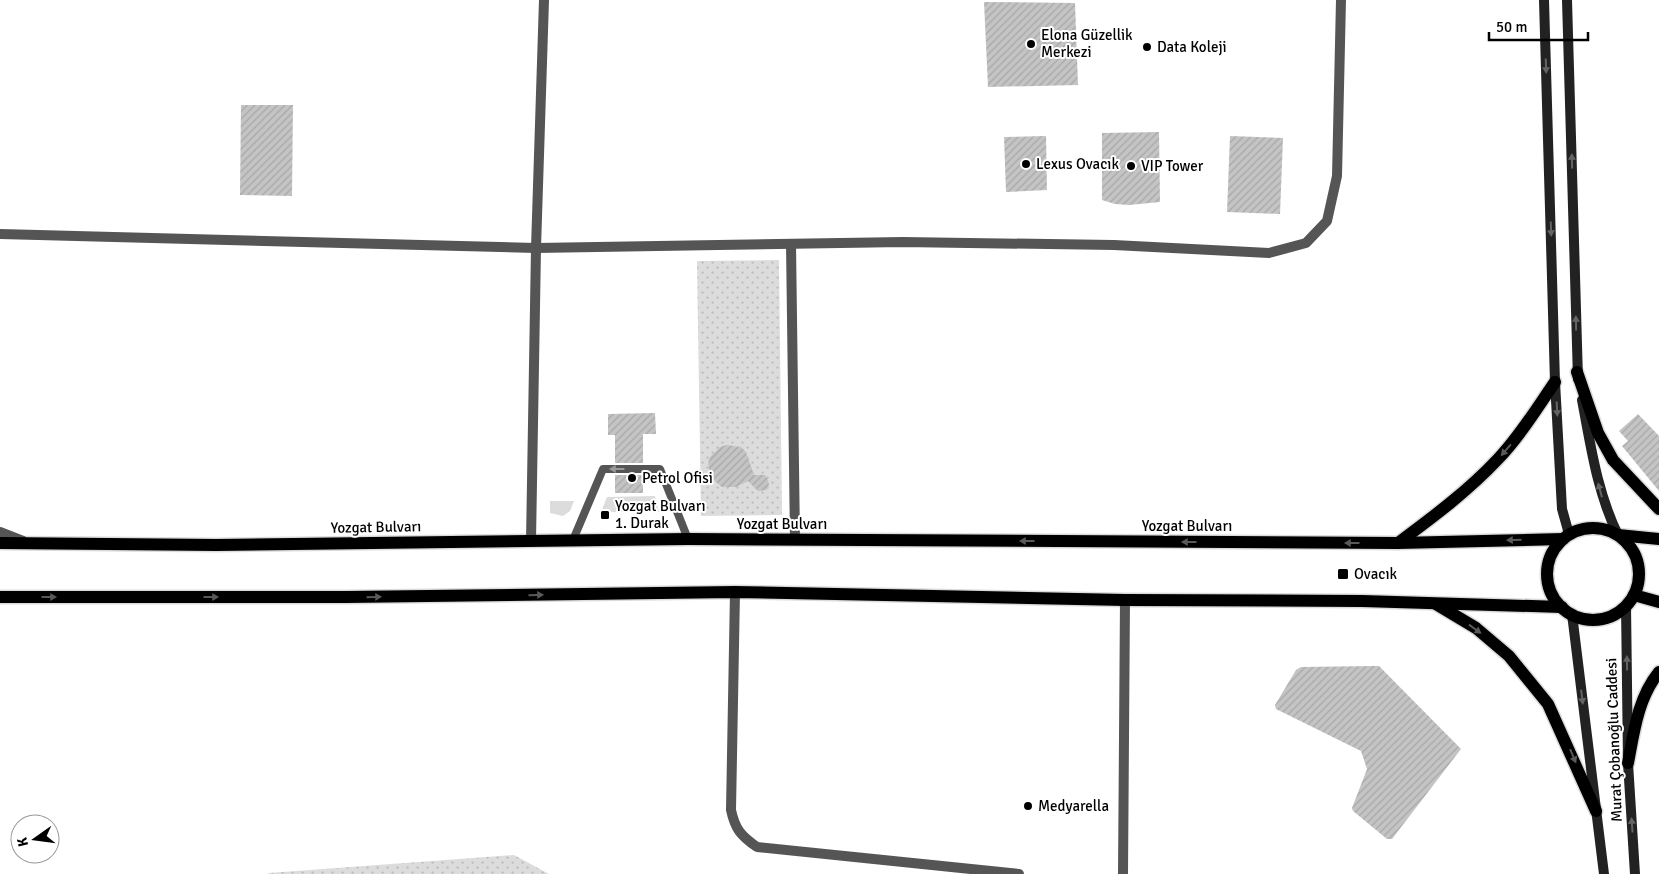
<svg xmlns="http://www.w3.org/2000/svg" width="1659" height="874" font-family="Signika,sans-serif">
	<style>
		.grass { fill: #dcdcdc }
		.park { fill: url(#park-dots) }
		.building { fill: url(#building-hatch) }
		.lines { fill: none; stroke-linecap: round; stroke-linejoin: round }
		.primary-casing { stroke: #dbdbdb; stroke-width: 15 }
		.service { stroke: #555; stroke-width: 8 }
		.minor { stroke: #555; stroke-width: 10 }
		.tertiary { stroke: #555; stroke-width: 10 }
		.secondary { stroke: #222; stroke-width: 10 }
		.primary { stroke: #000; stroke-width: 12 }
		.oneway { fill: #646464 }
		.oneway2 { fill: #595959 }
		.oneway3 { fill: #999 }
		.poi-dot { fill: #000; stroke: #fff; stroke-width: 2 }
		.labels { text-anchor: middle; stroke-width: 4; stroke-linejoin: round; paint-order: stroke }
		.poi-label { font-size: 15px; fill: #000; stroke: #fff; text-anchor: start }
		.street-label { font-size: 15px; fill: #000; stroke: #fff }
	</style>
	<defs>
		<pattern id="park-dots" width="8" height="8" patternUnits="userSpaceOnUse" patternTransform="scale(1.25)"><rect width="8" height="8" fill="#dcdcdc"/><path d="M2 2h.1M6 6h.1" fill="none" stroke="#bbb" stroke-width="1.8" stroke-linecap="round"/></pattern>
		<pattern id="building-hatch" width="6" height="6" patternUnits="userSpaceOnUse" patternTransform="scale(1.25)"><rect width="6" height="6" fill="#c4c4c4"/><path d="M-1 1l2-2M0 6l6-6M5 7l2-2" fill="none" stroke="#a7a7a7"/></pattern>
	</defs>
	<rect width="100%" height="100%" fill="#fff"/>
	<g class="grass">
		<polygon points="655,496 659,512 601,512 607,497"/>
		<polygon points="550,501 574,501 570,511 563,516 550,513"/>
	</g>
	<g class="park">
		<polygon points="779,260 782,515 701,516 697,261"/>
		<polygon points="514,855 549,874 267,874 269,873"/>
	</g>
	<g class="building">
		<polygon points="984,2 1075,3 1078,85 988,87"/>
		<polygon points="241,105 293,105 292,196 240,195"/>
		<polygon points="1159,132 1160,202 1129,205 1115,204 1102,200 1102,133"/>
		<polygon points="1046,136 1047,190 1006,192 1004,137"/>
		<polygon points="1230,136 1283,138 1280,214 1227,212"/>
		<polygon points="655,413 656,434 643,434 643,463 615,463 615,435 608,435 608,414"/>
		<polygon points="1638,414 1659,436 1659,491 1622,446 1628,441 1619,431"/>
		<polygon points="727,445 741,447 746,452 754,475 765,475 768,480 769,485 766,490 758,491 748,481 736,487 722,487 711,478 708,464 710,457 720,447"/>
		<rect x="615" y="475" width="28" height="18"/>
		<polygon points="1374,666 1379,666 1461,749 1392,839 1387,839 1353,811 1352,808 1367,769 1361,751 1276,709 1275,705 1296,670 1301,667"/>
	</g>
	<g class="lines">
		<g class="primary-casing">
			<g id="primary">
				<polyline points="1577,372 1598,433 1613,460 1659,509"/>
				<circle cx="1593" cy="574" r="46"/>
				<polyline points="1618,535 1659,539"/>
				<polyline points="0,543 216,545 688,539 1398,543 1563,539"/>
				<path d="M1398,543C1433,517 1468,491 1498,459C1520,436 1537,408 1555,382"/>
				<polyline points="1634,595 1659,602"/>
				<polyline points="0,597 346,597 735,592 1125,600 1362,601 1562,607"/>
				<polyline points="1436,604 1476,628 1509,656 1548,704 1596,811"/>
				<path d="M1628,763C1634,731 1638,698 1659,672"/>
			</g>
		</g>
		<polyline class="service" points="573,540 603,469 660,469 688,539"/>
		<g class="minor">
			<polyline points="0,234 536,248 903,242 1114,245 1269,253 1306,243 1327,221 1337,176 1341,0"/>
			<polyline points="791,244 795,540"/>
			<polyline points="531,541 536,248 544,0"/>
			<path d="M735,592L731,810C735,829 741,836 757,847L1019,874"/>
			<polyline points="1123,874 1125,600"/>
		</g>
		<polyline class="tertiary" points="0,532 23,541"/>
		<g class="secondary">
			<polyline points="1544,0 1555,382 1562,509 1569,534"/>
			<polyline points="1567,0 1578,379"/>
			<path d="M1582,400C1591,447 1597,492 1618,535"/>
			<polyline points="1626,605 1628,763 1635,874"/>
			<polyline points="1572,614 1604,874"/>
		</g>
		<use href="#primary" class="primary"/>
	</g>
	<defs><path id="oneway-solid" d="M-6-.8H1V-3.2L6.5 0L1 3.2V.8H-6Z" transform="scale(1.25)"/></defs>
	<g class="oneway">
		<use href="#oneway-solid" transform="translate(1546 66) rotate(88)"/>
		<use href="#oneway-solid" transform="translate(1572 161) rotate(-91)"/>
		<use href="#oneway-solid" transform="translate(1551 229) rotate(88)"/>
		<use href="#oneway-solid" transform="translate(1576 323) rotate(-91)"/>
		<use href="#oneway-solid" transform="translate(1557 409) rotate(87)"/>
		<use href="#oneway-solid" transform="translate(1600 490) rotate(-105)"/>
		<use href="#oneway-solid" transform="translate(1627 663) rotate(-91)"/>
		<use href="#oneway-solid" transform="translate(1582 697) rotate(83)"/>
		<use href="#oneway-solid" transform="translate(1632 825) rotate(-94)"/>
	</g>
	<g class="oneway2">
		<use href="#oneway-solid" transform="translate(1506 450) rotate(131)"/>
		<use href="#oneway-solid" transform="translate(1514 540) rotate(178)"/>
		<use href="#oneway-solid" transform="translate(1027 541) rotate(-180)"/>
		<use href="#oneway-solid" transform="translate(1189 542) rotate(-180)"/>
		<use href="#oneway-solid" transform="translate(1352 543) rotate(-180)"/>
		<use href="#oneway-solid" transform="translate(536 595) rotate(-1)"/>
		<use href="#oneway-solid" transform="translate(49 597)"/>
		<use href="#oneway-solid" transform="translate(211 597)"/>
		<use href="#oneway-solid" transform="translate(374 597) rotate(-1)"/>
		<use href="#oneway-solid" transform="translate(1475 629) rotate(36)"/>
		<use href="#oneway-solid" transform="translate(1573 756) rotate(67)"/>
	</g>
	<use class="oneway3" href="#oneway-solid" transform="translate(617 469) rotate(-180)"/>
	<g class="poi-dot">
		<circle cx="1031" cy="44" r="5"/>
		<circle cx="1147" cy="47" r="5"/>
		<circle cx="1026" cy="164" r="5"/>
		<circle cx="1131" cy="166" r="5"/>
		<circle cx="632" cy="478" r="5"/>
		<rect x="600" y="510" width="10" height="10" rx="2.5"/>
		<rect x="1337" y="568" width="12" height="12" rx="2.5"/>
		<circle cx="1028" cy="806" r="5"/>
	</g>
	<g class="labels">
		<g class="poi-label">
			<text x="1041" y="40">Elona Güzellik<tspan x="1041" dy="17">Merkezi</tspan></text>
			<text x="1157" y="52">Data Koleji</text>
			<text x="1036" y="169">Lexus Ovacık</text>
			<text x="1141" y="171">VIP Tower</text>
			<text x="642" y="483">Petrol Ofisi</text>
			<text x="615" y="511">Yozgat Bulvarı<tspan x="615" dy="17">1. Durak</tspan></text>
			<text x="1354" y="579">Ovacık</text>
			<text x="1038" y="811">Medyarella</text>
		</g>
		<g class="street-label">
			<text x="782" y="529">Yozgat Bulvarı</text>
			<text x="1187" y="531">Yozgat Bulvarı</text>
			<text transform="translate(376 527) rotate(-1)" y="5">Yozgat Bulvarı</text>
			<text transform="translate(1614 740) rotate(-92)" y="5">Murat Çobanoğlu Caddesi</text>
		</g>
	</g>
	<g transform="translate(35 839) rotate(256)"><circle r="24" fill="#ffffff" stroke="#999999"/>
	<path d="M0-4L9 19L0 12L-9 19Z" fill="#000000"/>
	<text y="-8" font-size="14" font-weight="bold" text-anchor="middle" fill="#000000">K</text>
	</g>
	<path d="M1489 32v8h99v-8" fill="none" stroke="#000000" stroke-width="2.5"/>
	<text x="1496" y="32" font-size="15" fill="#000000" stroke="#ffffff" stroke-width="4" paint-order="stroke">50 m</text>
</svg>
